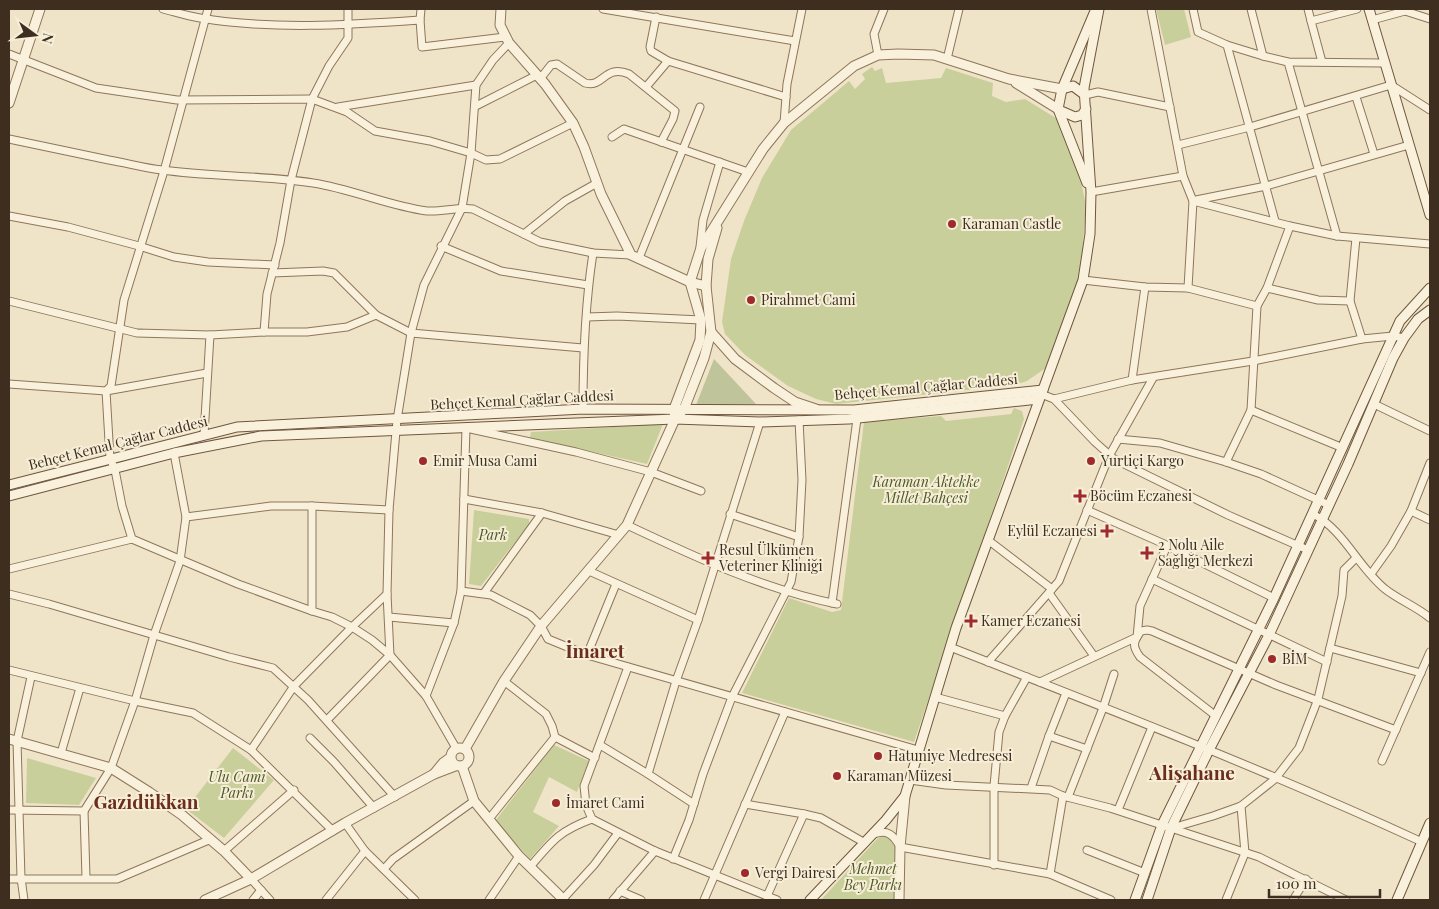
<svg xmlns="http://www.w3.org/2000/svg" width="1439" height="909" font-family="'Playfair Display',serif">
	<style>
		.green { fill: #c9cf9b }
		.cemetery { fill: #bfc49a }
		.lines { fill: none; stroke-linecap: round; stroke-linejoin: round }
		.minor-casing { stroke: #8d765c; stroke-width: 9 }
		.tertiary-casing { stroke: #8d765c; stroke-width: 11 }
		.secondary-casing { stroke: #6f573f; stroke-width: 11 }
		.minor { stroke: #faf1dc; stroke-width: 7 }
		.tertiary { stroke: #faf1dc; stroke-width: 9 }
		.secondary { stroke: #faf1dc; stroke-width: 9 }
		.poi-dot { fill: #9e2a2b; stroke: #f7eed8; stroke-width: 2 }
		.labels { text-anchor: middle; stroke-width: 4; stroke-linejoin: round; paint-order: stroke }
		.poi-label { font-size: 14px; fill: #3d2e20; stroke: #f7eed8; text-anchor: start }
		.street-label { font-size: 14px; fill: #3d2e20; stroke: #f7eed8 }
		.park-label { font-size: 14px; font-style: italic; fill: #4d5a26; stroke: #f7eed8 }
		.district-label { font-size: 19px; font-weight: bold; fill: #6b2e1e; stroke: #f7eed8 }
	</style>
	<rect width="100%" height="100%" fill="#f0e4c8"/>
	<g class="green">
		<polygon points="1156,9 1184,9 1191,37 1165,45"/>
		<polygon points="872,67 875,71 882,68 886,83 941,78 946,68 993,83 992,96 1006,102 1025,99 1059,120 1078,166 1086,206 1081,271 1073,297 1046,368 1027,381 1015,385 836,404 816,399 788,386 745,355 725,334 722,322 731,259 744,221 762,178 791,130 849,81 855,89 865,79 862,74"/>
		<polygon points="1014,408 1022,411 1024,419 914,742 742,693 789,598 832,612 841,610 864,422 941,416 946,421 1011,414"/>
		<polygon points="663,424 647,464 530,438 531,432"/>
		<polygon points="474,510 529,519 529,524 481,586 469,584"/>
		<polygon points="554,745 589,761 577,792 549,777 533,812 559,826 530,859 495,821"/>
		<polygon points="233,748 274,780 224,838 186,809"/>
		<polygon points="27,758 96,778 79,805 26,803"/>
		<polygon points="881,836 890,837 897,844 896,900 821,900 877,839"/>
	</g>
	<polygon class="cemetery" points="714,359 756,404 696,405"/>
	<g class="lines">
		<g class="minor-casing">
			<g id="minor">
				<path d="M163,9C175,12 187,16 200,18C272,30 348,25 420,20L422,47L505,37"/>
				<polyline points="208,9 164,171 124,300 111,386 106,391 110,458 115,470 122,506 132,539 238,584 312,611 332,617 352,627 372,640 390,655 426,696 456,748"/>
				<polyline points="603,9 795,41"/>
				<polyline points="1151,9 1183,176 1193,201 1188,288"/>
				<polyline points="1193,9 1198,32 1227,45 1263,56 1288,62 1383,63"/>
				<polyline points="1251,9 1263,56"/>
				<polyline points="1308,9 1311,21"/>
				<polyline points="1405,11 1430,19"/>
				<polyline points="656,17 650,47 651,51 668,61"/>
				<polyline points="420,20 421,9"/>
				<polyline points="1372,20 1405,11 1406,9"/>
				<polyline points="1227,45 1275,221"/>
				<polyline points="9,54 96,88 177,100 312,99 347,112 375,131 430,141 471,153 486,160 500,159 573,123"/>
				<polyline points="878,55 874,34 884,9"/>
				<polyline points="947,59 959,9"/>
				<polyline points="1288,62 1337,236"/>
				<polyline points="1322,62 1311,21 1357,9"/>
				<path d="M540,79L551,65L557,64L585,83C604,88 604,64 629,74L675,111L673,119L661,142"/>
				<polyline points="646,87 668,61 786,97"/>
				<polyline points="1085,95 1098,92 1170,107"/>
				<polyline points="1356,97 1374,154"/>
				<polyline points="476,106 537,75"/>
				<polyline points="338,107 476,85"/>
				<polyline points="784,123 787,84 802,9"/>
				<polyline points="612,137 624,129 748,172"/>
				<path d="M9,139C42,146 76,153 109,160C127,163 144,168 162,170C212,177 263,175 313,183C352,189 389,206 427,211C443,212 457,207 473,209L540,242L593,253L631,255"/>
				<polyline points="1178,145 1250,127 1391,85 1430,110"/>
				<polyline points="1091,192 1183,176"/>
				<polyline points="1196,200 1266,186 1409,145"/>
				<polyline points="1193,201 1290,226 1337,236 1430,244"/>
				<polyline points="9,216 68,227 139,246 174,257 208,262 275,265"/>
				<polyline points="524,234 565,201 597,183"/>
				<polyline points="1356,238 1350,301 1362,339"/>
				<polyline points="441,246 501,271 588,285"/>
				<polyline points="700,247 703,220 720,162"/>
				<polyline points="639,258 700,107"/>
				<polyline points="272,273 323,271 334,273 376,315"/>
				<polyline points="1083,280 1145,287 1188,288 1257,306"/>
				<polyline points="1267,288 1318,300 1350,301"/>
				<polyline points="9,301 137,333 210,335 264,332 307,332 347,327 376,315 411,333 583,348"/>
				<polyline points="587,317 617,316 701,320"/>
				<polyline points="264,332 267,294 280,243 291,180 312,99 329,66 348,38 348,9"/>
				<polyline points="1132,380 1145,287"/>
				<polyline points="9,384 106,391 207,373"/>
				<polyline points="1041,394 1054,399 1095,442 1114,459 1228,515 1308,550"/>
				<polyline points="1054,399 1132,380 1253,361 1362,339 1393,336 1404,338"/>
				<polyline points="1374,404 1430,431"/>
				<path d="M583,409C583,357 585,305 593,253"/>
				<polyline points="1251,410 1257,306 1267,288 1290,226"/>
				<polyline points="204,435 210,335"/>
				<polyline points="1118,439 1160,443 1226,462 1261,474 1329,505"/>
				<polyline points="1226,462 1251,410 1343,448"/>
				<polyline points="464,499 542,513 619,535"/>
				<polyline points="1087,510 1162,543 1274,598"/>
				<polyline points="1411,511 1430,520"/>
				<polyline points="730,514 799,537"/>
				<path d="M1313,514C1344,530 1358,567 1385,589C1399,600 1417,607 1430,618"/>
				<polyline points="186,517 271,506 312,506 389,510"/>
				<path d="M627,525C695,557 763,589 837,604"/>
				<polyline points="988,540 1052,589"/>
				<polyline points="9,569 132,539"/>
				<polyline points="589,571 698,620"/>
				<polyline points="1371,574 1391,546 1411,511 1430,463"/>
				<polyline points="1152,579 1327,662"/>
				<polyline points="461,591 491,595 530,615 541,626 548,639 587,655 918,750"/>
				<polyline points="484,593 542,513"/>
				<polyline points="1049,593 1094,656"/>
				<polyline points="9,594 49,604 229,657 273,668 308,700 395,797"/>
				<polyline points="832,603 857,419"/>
				<polyline points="312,611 312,506"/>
				<polyline points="389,617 454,623"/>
				<path d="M950,647C1109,709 1268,771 1422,842"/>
				<polyline points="1330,648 1421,673"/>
				<polyline points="587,655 616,584"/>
				<polyline points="988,662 1059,581 1109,456 1153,378"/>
				<polyline points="628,667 584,786 586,805 592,819 655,851 777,900"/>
				<polyline points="9,670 135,701 193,713 251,750 333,831"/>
				<polyline points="504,681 546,714 552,726 555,737 595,758"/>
				<polyline points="1040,682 1137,637 1140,606 1167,546"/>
				<polyline points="426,696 454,623 461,591 466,428 576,452 651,472 701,491"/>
				<polyline points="935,697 1005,716"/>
				<path d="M1216,716L1140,657C1132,646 1133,642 1141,631L1147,630L1152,631L1276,685L1396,730"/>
				<polyline points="327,720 390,655 387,594 389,510 397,420 411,333 424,285 462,208 471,153 476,85 493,60 509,43"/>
				<polyline points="1049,736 1087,749"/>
				<polyline points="310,738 334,762 374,808"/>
				<polyline points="600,745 648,774 694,804"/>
				<polyline points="251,750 294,686 352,627 387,594"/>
				<polyline points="61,753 80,688"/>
				<polyline points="1382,761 1430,652"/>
				<polyline points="648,774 676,681 698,620 760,422"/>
				<polyline points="910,780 946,785 1050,790 1063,796 1110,808 1259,857 1346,900"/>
				<polyline points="1031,788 1049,736 1066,693"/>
				<polyline points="1068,797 1103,708 1114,674"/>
				<polyline points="745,804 804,814 821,818 865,843"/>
				<polyline points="9,810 84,811 111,768 135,701 154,635 180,561 186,517 174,453"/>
				<polyline points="1118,810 1152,727"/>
				<polyline points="84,811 86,878"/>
				<polyline points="489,819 555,737"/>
				<polyline points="345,823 365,851 415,900"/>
				<polyline points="1172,828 1213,816 1241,806 1275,779 1299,748 1318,699 1342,596 1344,570 1356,558"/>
				<path d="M874,834C887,829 894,835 900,847L1050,874L1111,900"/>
				<polyline points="1087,850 1145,873"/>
				<polyline points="224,851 294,790"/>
				<polyline points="673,859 689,820 703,774 732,697 791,582 799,537 802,480 799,420"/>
				<polyline points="994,865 994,786 999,732 1005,716 1027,677"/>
				<path d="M530,867C552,841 559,831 592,819"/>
				<polyline points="384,869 393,859 474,801"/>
				<polyline points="1050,874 1063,796"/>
				<polyline points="9,879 117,879 211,839"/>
				<polyline points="251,879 270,900"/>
				<polyline points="620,891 641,900"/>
				<polyline points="767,896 804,814"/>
				<polyline points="24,900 21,878 17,741 31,677"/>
				<polyline points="253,900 261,890"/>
				<polyline points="326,900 365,851"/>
				<polyline points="489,900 519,856"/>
				<polyline points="562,900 594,865 618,833"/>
				<polyline points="613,900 655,851"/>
				<polyline points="704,900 785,712"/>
				<polyline points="1226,900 1245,853 1241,806"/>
				<polyline points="1293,900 1306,879"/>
			</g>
		</g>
		<g class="tertiary-casing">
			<g id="tertiary">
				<polyline points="501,9 500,25 509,43 545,84 573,123 584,147 601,194 631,255 690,282 706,286"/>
				<polyline points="1016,83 1058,109"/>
				<polyline points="9,103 40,9"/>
				<polyline points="711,332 735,359 774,388 795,402 816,409"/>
				<polyline points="675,419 674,409 700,340 701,320 690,282 701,248 763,149 784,123 854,66 878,55 898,54 934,55 1009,79 1062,89"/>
				<polyline points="9,739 111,768 149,792 182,815 224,851 251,879"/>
				<circle cx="460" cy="757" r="9"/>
				<polyline points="465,749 504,681 541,626 627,525 675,419 684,409 704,358 711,332 706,286 708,259 717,228"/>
				<polyline points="450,758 443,763 434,774 455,766"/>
				<polyline points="462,766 474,801 519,856 564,900"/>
				<polyline points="205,900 251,879 345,823 434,774"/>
				<polyline points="899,900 900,847 905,796"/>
			</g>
		</g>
		<g class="secondary-casing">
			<g id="secondary">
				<polyline points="1369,9 1430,215"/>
				<polyline points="1062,89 1073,86 1085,95"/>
				<polyline points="1059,110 1075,117 1082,115 1086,109"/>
				<polyline points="1087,183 1058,109 1062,89 1095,11"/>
				<polyline points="9,485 237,427 583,409 854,410 1043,390"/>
				<polyline points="9,496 174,453 261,436 675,419 760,422 849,419 1039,399"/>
				<polyline points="810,900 886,820 905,796 956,628 1083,280 1090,234 1091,192 1084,88 1099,9"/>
				<polyline points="1135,900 1162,825 1274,598 1400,321 1430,288"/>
				<polyline points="1147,900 1171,828 1209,750 1269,635 1348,464 1393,358 1404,338 1418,319 1430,310"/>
				<polyline points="1397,900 1430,823"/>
			</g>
		</g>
		<use href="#minor" class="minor"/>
		<use href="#tertiary" class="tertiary"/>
		<use href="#secondary" class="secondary"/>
	</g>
	<g class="poi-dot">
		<circle cx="952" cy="224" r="5"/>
		<circle cx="751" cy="300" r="5"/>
		<circle cx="423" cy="461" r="5"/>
		<circle cx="1091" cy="461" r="5"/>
		<path d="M1077.5 488.5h5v5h5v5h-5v5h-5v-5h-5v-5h5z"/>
		<path d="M1104.5 523.5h5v5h5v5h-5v5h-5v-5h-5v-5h5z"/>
		<path d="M1144.5 545.5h5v5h5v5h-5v5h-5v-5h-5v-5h5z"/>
		<path d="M705.5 550.5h5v5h5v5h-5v5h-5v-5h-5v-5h5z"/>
		<path d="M968.5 613.5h5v5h5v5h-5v5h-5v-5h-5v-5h5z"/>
		<circle cx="1272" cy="659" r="5"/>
		<circle cx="878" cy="756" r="5"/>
		<circle cx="837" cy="776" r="5"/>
		<circle cx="556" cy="803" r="5"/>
		<circle cx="745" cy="873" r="5"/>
	</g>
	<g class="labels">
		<g class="poi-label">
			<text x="962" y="229">Karaman Castle</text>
			<text x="761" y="305">Pirahmet Cami</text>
			<text x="433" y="466">Emir Musa Cami</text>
			<text x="1101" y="466">Yurtiçi Kargo</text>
			<text x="1090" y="501">Böcüm Eczanesi</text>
			<text x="1097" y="536" text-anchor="end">Eylül Eczanesi</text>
			<text x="1158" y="550">2 Nolu Aile<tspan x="1158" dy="16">Sağlığı Merkezi</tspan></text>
			<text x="719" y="555">Resul Ülkümen<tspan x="719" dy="16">Veteriner Kliniği</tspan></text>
			<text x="981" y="626">Kamer Eczanesi</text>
			<text x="1282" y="664">BİM</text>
			<text x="888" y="761">Hatuniye Medresesi</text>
			<text x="847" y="781">Karaman Müzesi</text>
			<text x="566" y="808">İmaret Cami</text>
			<text x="755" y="878">Vergi Dairesi</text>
		</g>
		<g class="street-label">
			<text transform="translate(926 387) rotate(-5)" y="5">Behçet Kemal Çağlar Caddesi</text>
			<text transform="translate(522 400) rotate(-3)" y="5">Behçet Kemal Çağlar Caddesi</text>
			<text transform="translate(118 443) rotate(-14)" y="5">Behçet Kemal Çağlar Caddesi</text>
		</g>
		<g class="park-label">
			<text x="926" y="487">Karaman Aktekke<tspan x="926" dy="16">Millet Bahçesi</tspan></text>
			<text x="493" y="540">Park</text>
			<text x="237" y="782">Ulu Cami<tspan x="237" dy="16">Parkı</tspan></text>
			<text x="873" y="874">Mehmet<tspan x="873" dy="16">Bey Parkı</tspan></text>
		</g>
		<g class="district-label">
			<text x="595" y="658">İmaret</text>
			<text x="1192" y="780">Alişahane</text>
			<text x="146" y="809">Gazidükkan</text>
		</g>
	</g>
	<rect width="1439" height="909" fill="none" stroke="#3d2e20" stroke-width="20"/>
	<g transform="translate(35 35) rotate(105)" stroke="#f7eed8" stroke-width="4" paint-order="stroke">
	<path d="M0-4L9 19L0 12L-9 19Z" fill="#3d2e20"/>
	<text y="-8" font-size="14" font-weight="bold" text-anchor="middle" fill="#3d2e20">N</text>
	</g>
	<path d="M1269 889v8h111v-8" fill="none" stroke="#3d2e20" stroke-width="2.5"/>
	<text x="1276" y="889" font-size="15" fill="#3d2e20" stroke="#f7eed8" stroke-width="4" paint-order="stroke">100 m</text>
</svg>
